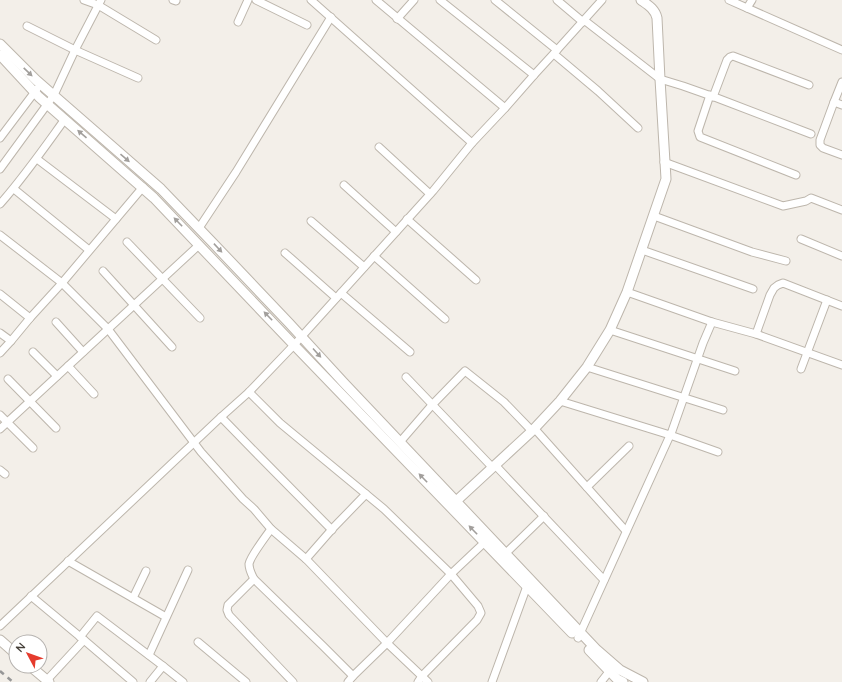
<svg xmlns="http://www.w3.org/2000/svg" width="842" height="682" font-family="Quicksand,sans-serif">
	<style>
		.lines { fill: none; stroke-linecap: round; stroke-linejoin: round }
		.minor-casing { stroke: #bdb6ac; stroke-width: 9 }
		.tertiary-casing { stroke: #bdb6ac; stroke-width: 11 }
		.minor { stroke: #fff; stroke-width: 7 }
		.tertiary { stroke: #fff; stroke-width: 9 }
		.rail { stroke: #979797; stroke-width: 2.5; stroke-dasharray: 5 5; stroke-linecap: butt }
		.oneway { fill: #a29f9c }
	</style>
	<rect width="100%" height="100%" fill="#f3efe9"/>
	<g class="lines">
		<g class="minor-casing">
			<g id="minor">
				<polyline points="84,0 98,5 156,40"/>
				<polyline points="173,0 176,1"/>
				<polyline points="256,0 307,25"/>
				<polyline points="311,0 472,143"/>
				<polyline points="376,0 505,108"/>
				<polyline points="440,0 534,75"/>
				<polyline points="495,0 557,50"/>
				<polyline points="557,0 583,22"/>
				<polyline points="729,0 842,50"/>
				<polyline points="747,8 752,0"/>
				<polyline points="397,19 414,0"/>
				<polyline points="584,20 660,79 683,86 717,98 811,134"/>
				<polyline points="238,22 248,0"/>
				<polyline points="27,26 75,50 138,78"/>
				<polyline points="554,54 598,91 638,128"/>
				<polyline points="842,82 834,102 842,105"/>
				<polyline points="710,95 698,131 700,137 796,175"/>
				<polyline points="713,97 727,60 730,57 733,56 809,85"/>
				<polyline points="834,102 820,140 820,145 823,148 842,155"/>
				<polyline points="0,138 37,89"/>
				<polyline points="379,147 430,194"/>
				<polyline points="37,159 116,219"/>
				<polyline points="664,162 783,206 806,201 811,198 842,210"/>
				<polyline points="0,169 54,95 75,50 101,0"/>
				<polyline points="344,185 396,232"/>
				<polyline points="14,189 89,250"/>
				<path d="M0,204C24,177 44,148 65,119"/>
				<polyline points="654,216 752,252 786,261"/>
				<polyline points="407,219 476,280"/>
				<polyline points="311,221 364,267"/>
				<polyline points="199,228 236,172 331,17"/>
				<polyline points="0,235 62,283 108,329 201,452 243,499 254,509 271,529 306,559 387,643 428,682"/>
				<polyline points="801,239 842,256"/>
				<polyline points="127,242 200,318"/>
				<polyline points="642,250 753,289"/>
				<polyline points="285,253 336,298"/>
				<polyline points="374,256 445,319"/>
				<polyline points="103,271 172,347"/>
				<polyline points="627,292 712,322 756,334"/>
				<polyline points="341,293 410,352"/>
				<polyline points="0,294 30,318"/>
				<polyline points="842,306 783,283 778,285 774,288 770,295 756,334 842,365"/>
				<polyline points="56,322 83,352"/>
				<polyline points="610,330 735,371"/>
				<polyline points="0,333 11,341"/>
				<polyline points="33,352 57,376"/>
				<polyline points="0,353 11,341 30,318 62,283 143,187"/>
				<polyline points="68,366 94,394"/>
				<polyline points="587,367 723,410"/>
				<polyline points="801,369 827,300"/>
				<polyline points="406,377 492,467"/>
				<polyline points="8,379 56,428"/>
				<polyline points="249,392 280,423 384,509 451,574 478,606 481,613 477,620 422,676 418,682"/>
				<polyline points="560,401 670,435 718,452"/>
				<polyline points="0,415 33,448"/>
				<polyline points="221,417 259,456 332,530"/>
				<polyline points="534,428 626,531"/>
				<polyline points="0,429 199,245"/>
				<polyline points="400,442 432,405 465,371 504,402 532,431"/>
				<polyline points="495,465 604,580"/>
				<polyline points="0,470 5,474"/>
				<polyline points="587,487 629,446"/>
				<path d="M271,529C266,536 250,557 249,564C249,570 252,575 254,579L323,646L353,676"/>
				<polyline points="506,553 544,516"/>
				<polyline points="306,559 334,527 366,494"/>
				<polyline points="68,561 166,617"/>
				<polyline points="254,579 228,605 227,610 229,615 293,682"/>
				<polyline points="31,596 84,640 47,680"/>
				<polyline points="133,598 146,571"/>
				<polyline points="0,626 221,417 249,392 294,345 433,191 472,143 505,108 534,75 557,50 602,0"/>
				<polyline points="80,637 97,616 163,666"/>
				<polyline points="578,638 672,431 703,343 712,322"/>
				<polyline points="84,640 133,682"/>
				<polyline points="198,642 246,682"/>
				<polyline points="149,655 188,570"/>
				<polyline points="150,682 163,666 183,682"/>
				<polyline points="348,682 353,676 387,643 451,574 487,540"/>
				<polyline points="492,682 527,586"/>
				<polyline points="601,682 612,668"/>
			</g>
		</g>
		<g class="tertiary-casing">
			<g id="tertiary">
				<polyline points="0,44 36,80 161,189 212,242 289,323 344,383 597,650 620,670 643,682"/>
				<polyline points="0,55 39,97 154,198 294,345 572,633"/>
				<path d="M453,504L532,431L560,401L587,367L610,330L627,292L666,179L660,79L657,18C655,9 648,5 641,0"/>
				<polyline points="0,640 16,654"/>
				<polyline points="589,650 617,679 623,682"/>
				<polyline points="30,666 49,682"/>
			</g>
		</g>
		<use href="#minor" class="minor"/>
		<use href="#tertiary" class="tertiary"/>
		<polyline class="rail" points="0,671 13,682"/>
	</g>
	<defs><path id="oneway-solid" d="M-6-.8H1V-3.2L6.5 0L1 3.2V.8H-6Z"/></defs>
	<g class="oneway">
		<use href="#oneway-solid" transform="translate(28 72) rotate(44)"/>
		<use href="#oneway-solid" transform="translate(82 134) rotate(-139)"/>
		<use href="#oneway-solid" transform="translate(125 158) rotate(41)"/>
		<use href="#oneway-solid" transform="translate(178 222) rotate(-134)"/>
		<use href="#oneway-solid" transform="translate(218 248) rotate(47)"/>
		<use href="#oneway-solid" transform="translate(268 316) rotate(-134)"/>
		<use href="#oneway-solid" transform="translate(317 353) rotate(48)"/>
		<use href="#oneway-solid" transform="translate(423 478) rotate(-134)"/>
		<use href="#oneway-solid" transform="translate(473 530) rotate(-134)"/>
	</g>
	<g transform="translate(28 654) rotate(311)"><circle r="19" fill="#ffffff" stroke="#b5b2af"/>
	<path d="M0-3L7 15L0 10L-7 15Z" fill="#e53b2d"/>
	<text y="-6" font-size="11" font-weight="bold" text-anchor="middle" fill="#453f38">N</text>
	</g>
</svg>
